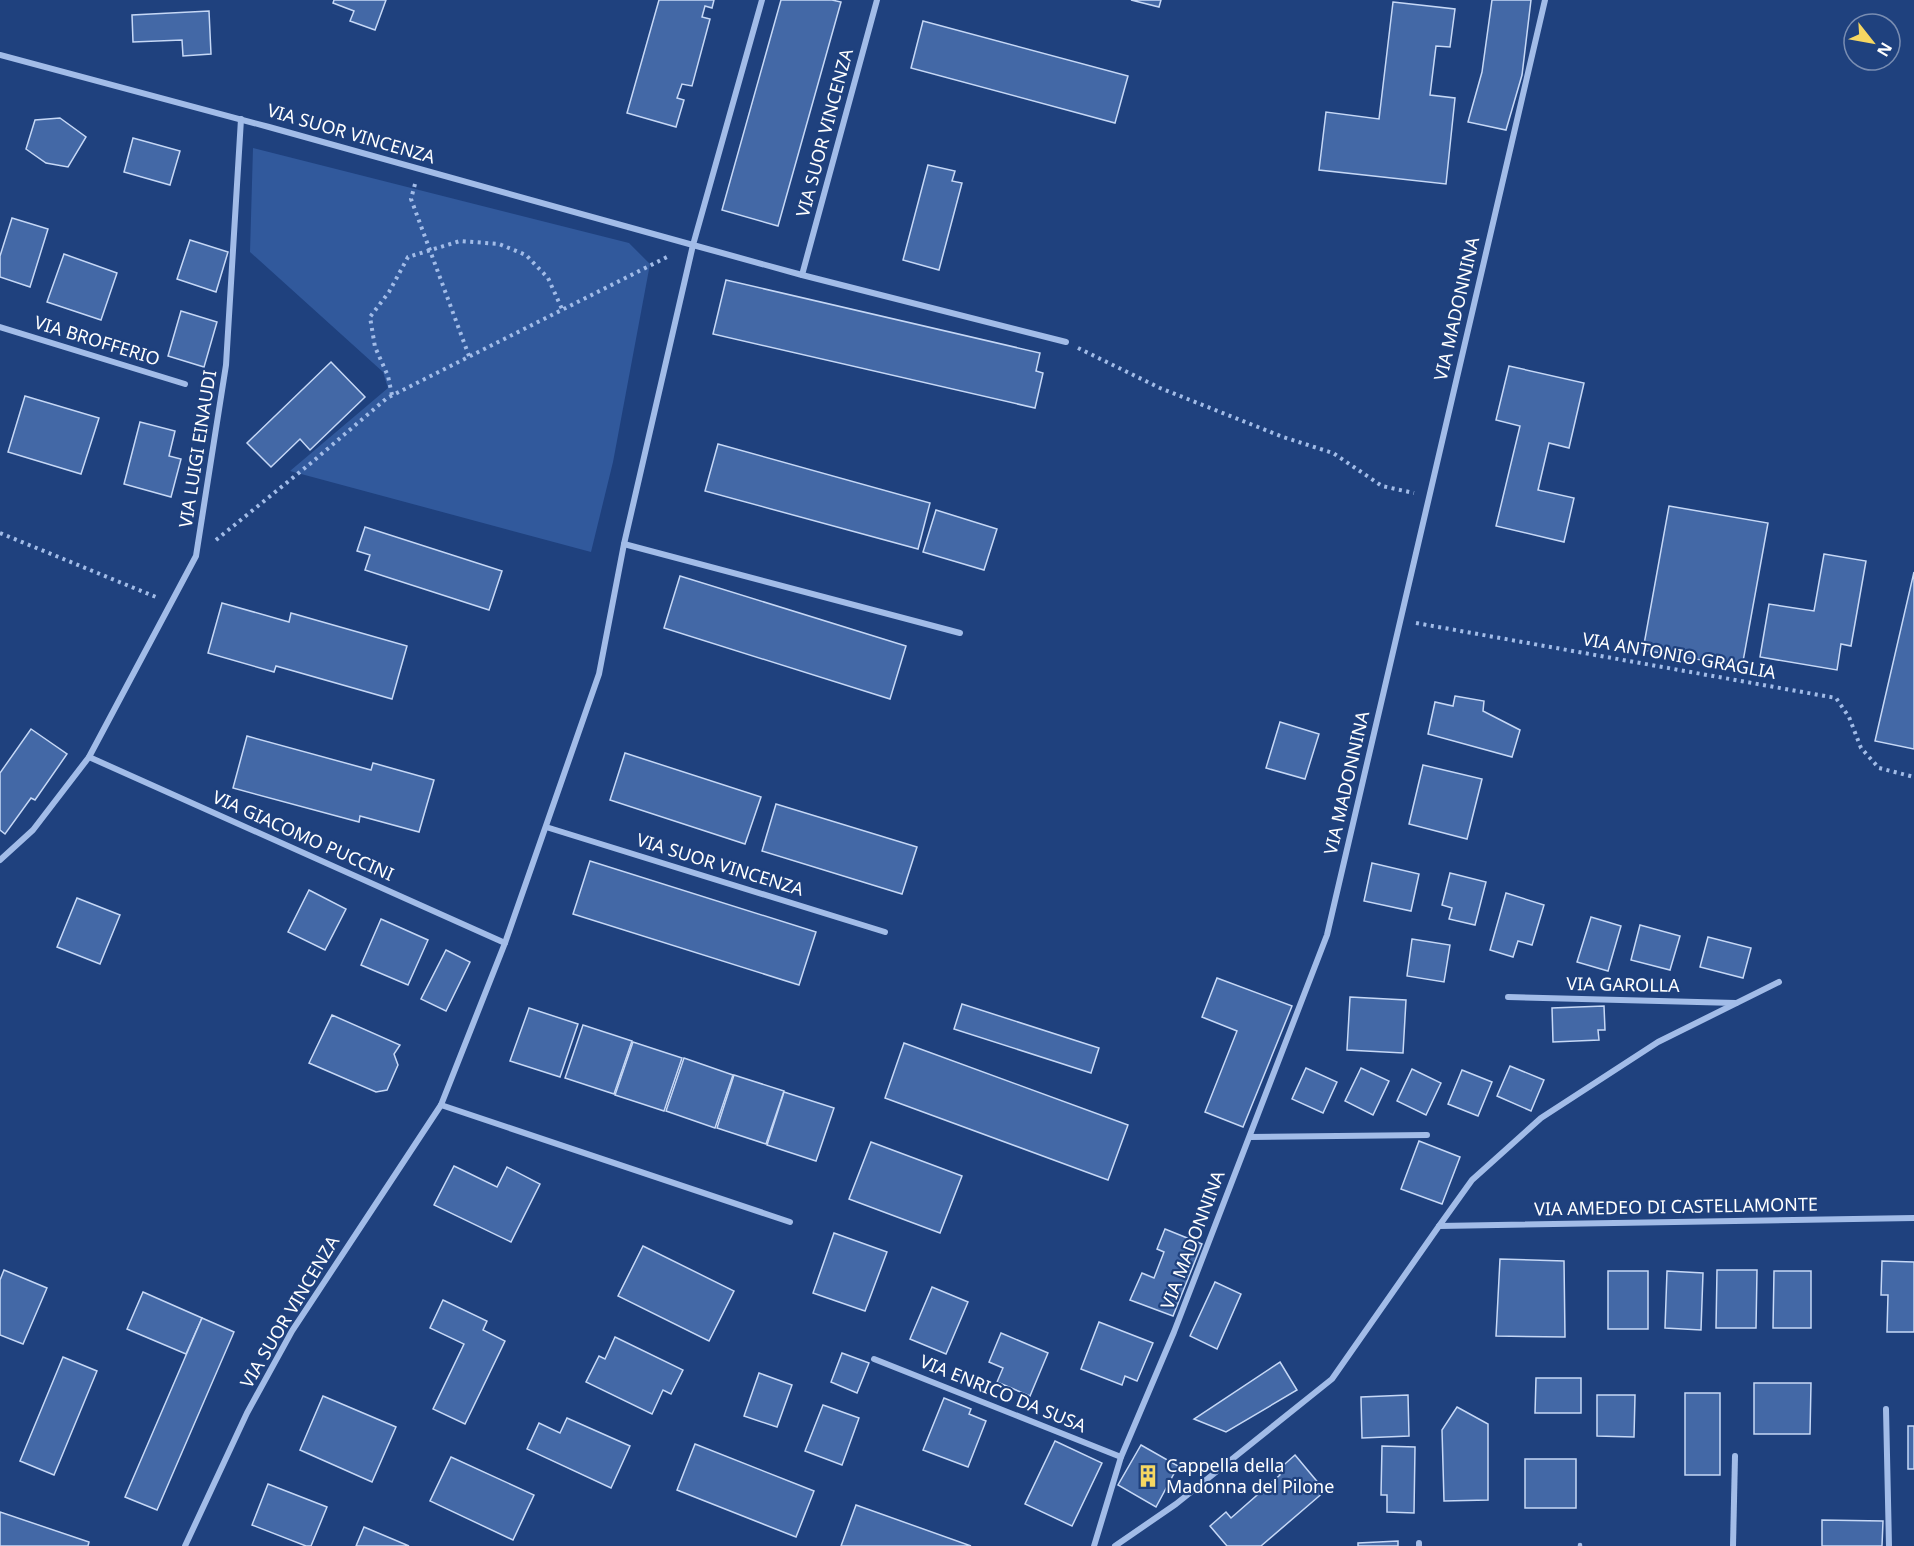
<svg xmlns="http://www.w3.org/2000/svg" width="1914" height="1546" font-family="'Noto Sans',sans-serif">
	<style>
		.green { fill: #31599c }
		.building { fill: #4368a6; stroke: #c6d8f6; stroke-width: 1.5 }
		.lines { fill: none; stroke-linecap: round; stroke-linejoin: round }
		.path { stroke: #a2bce8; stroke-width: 4; stroke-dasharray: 3 4.5; stroke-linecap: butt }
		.service { stroke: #a2bce8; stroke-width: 4.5 }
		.minor { stroke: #a2bce8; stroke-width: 6 }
		.labels { text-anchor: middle; stroke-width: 4.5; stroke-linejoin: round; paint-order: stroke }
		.street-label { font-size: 18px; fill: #fff; stroke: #1f417e }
		.poi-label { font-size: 18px; fill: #fff; stroke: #1f417e; text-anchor: start }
	</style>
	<rect width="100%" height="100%" fill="#1f417e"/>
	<polygon class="green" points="253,148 629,243 650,264 613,462 591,552 290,471 388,388 383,372 250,252"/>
	<g class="building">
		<polygon points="334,0 386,0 375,30 350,21 354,11 333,3"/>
		<polygon points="659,0 714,0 712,8 705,6 702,17 710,19 692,86 682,84 677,98 684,100 676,127 627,113"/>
		<polygon points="781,0 832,0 841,2 778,226 722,210"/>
		<polygon points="1131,0 1161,0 1159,7"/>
		<polygon points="1492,0 1531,0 1522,75 1506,130 1468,122 1482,72"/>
		<polygon points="1393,2 1455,9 1450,47 1436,46 1430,95 1455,98 1446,184 1319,170 1326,112 1379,119"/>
		<polygon points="209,11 211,54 183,56 182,40 133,42 132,15"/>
		<polygon points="923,21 1128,76 1115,123 911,68"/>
		<polygon points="60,118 86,137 68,167 46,163 26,149 35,120"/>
		<polygon points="133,138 180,151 170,185 124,172"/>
		<polygon points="928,165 955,171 952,181 962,183 939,270 903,260"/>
		<polygon points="12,218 48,229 30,287 0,277 0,256"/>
		<polygon points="190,240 228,252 216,292 177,279"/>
		<polygon points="64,254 117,273 101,320 47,302"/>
		<polygon points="726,280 1040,353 1036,371 1043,373 1035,408 713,334"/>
		<polygon points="181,311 217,322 204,367 168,356"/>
		<polygon points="331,362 365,397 310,450 300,439 271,467 247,443"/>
		<polygon points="1509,366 1584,383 1569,448 1549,443 1538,490 1574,498 1564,542 1496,526 1520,426 1496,420"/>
		<polygon points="25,396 99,418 81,474 8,452"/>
		<polygon points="140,422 175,431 169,456 181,459 171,497 124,484"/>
		<polygon points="718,444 930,503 918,549 705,491"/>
		<polygon points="1669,506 1768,523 1742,667 1643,650"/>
		<polygon points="936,510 997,529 984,570 923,552"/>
		<polygon points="365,527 502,571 489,610 365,570 370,555 357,551"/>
		<polygon points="1824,554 1866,561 1851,646 1841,644 1837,670 1760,657 1769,604 1814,611"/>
		<polygon points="1914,572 1914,749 1875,741"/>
		<polygon points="680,576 906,646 890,699 664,628"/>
		<polygon points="222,603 289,622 291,613 407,646 392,699 276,666 274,672 208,653"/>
		<polygon points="1455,696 1484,701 1483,711 1520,730 1512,757 1428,734 1435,702 1453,706"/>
		<polygon points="1280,722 1319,734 1305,779 1266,768"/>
		<polygon points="31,729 67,754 35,800 31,798 5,834 0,830 0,773"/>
		<polygon points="247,736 371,770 373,763 434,780 419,832 360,816 359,822 233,788"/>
		<polygon points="625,753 761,797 745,844 610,800"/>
		<polygon points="1423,765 1482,779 1467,839 1409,824"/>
		<polygon points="776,804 917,847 902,894 762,851"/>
		<polygon points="590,861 816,932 799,985 573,914"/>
		<polygon points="1372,863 1419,874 1411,911 1364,901"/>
		<polygon points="1450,873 1486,882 1475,925 1449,919 1452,908 1442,905"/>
		<polygon points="309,890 346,909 325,950 288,932"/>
		<polygon points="1506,893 1544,905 1532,945 1518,941 1513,957 1490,950"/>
		<polygon points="77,898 120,915 100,964 57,947"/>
		<polygon points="1591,917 1621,926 1608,971 1577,962"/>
		<polygon points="381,919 428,940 408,985 361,965"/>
		<polygon points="1640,925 1680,936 1670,970 1631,960"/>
		<polygon points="1708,937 1751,948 1743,978 1700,967"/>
		<polygon points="1412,939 1450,945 1444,982 1407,976"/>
		<polygon points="446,950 470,962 446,1011 421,999"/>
		<polygon points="1217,978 1292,1006 1243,1127 1205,1112 1237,1031 1202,1017"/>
		<polygon points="1350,997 1406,1000 1403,1053 1347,1050"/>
		<polygon points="962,1004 1099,1048 1091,1073 954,1029"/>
		<polygon points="1604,1006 1605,1030 1598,1030 1599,1040 1553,1042 1552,1008"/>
		<polygon points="529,1008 578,1024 560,1077 510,1061"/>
		<polygon points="332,1015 400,1045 394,1054 398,1065 387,1090 376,1092 309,1063"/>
		<polygon points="583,1025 632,1041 614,1094 565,1078"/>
		<polygon points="633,1042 682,1058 664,1111 615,1095"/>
		<polygon points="904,1043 1128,1125 1108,1180 885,1098"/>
		<polygon points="684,1058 733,1075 715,1128 666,1111"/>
		<polygon points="1510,1066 1544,1080 1531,1111 1497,1096"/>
		<polygon points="1306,1068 1337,1082 1323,1113 1292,1099"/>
		<polygon points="1361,1068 1389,1081 1373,1115 1345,1101"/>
		<polygon points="1412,1069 1441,1083 1426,1115 1397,1101"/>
		<polygon points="1462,1070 1492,1082 1478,1116 1448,1104"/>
		<polygon points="734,1075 784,1091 766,1144 717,1128"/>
		<polygon points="784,1092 834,1108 816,1161 767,1145"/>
		<polygon points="1419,1141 1460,1157 1442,1204 1401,1189"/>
		<polygon points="871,1142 962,1176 940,1233 849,1199"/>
		<polygon points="454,1166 497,1187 507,1167 540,1184 511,1242 434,1205"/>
		<polygon points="1165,1229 1202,1244 1173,1316 1130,1300 1142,1273 1154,1278 1164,1252 1157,1249"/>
		<polygon points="834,1233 887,1252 865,1311 813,1293"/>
		<polygon points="643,1246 734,1291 709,1341 618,1296"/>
		<polygon points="1500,1259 1564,1261 1565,1337 1496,1336"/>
		<polygon points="1882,1261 1914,1262 1914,1332 1887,1332 1888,1295 1881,1295"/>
		<polygon points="4,1270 47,1288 23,1344 0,1335 0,1280"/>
		<polygon points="1717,1270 1757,1270 1756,1328 1716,1328"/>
		<rect x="1608" y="1271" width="40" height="58"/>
		<polygon points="1667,1271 1703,1273 1701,1330 1665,1328"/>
		<polygon points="1774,1271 1811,1271 1811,1328 1773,1328"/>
		<polygon points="1215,1282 1241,1294 1217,1349 1190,1336"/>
		<polygon points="932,1287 968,1302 946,1354 910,1339"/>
		<polygon points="143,1292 202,1318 186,1354 127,1329"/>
		<polygon points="443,1300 487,1321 483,1330 505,1341 465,1424 433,1409 464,1344 430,1328"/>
		<polygon points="202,1318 234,1332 157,1510 125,1497"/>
		<polygon points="1099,1322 1153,1343 1137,1381 1125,1376 1122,1385 1081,1369"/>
		<polygon points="1001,1333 1048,1353 1030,1396 997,1382 1003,1368 989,1362"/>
		<polygon points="615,1337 683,1370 671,1394 663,1390 652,1414 586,1382 599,1356 605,1359"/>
		<polygon points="842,1353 869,1363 857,1393 831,1382"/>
		<polygon points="63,1357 97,1371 54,1475 20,1461"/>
		<polygon points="1280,1362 1297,1390 1226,1432 1194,1419"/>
		<polygon points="759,1373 792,1385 777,1427 744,1416"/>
		<polygon points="1536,1378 1581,1378 1581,1413 1535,1413"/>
		<polygon points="1754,1383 1811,1383 1810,1434 1754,1434"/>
		<rect x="1685" y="1393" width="35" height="82"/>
		<polygon points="1408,1395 1409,1436 1362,1438 1361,1397"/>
		<polygon points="1597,1395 1635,1395 1634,1437 1597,1436"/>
		<polygon points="323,1396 396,1427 372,1482 300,1450"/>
		<polygon points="944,1398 971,1409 969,1414 986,1421 968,1467 923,1450"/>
		<polygon points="823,1405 859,1418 842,1465 805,1451"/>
		<polygon points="1457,1407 1488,1424 1488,1500 1444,1501 1442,1430"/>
		<polygon points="567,1418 630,1446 611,1488 527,1449 539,1423 560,1433"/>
		<rect x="1908" y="1426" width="6" height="43"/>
		<polygon points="1055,1441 1102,1463 1072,1526 1025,1504"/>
		<polygon points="695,1444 814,1491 796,1537 677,1490"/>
		<polygon points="1141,1445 1178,1466 1156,1507 1118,1485"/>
		<polygon points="1382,1446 1415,1447 1414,1513 1387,1512 1387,1495 1381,1495"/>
		<polygon points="1295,1455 1325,1491 1261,1546 1227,1546 1210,1526 1226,1512 1231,1518 1280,1475 1277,1471"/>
		<polygon points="451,1457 534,1495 513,1540 430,1501"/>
		<rect x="1525" y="1459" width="51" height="49"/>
		<polygon points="268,1484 327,1507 311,1546 306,1546 252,1525"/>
		<polygon points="856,1505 971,1546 841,1546"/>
		<polygon points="0,1512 89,1542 88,1546 0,1546"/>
		<polygon points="1822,1520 1883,1521 1882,1546 1822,1546"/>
		<polygon points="364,1527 409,1546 356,1546"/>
		<polygon points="1398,1541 1398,1546 1358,1546 1358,1543"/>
	</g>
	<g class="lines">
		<g class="path">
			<polyline points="415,184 411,199 469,356"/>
			<polyline points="1078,348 1160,388 1283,437 1333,453 1382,486 1414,493"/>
			<polyline points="392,395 388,376 375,347 370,317 389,292 408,257 460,241 499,244 526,255 548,278 562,309"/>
			<polyline points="0,533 156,597"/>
			<polyline points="216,540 311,463 387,398 669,256"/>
			<polyline points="1416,623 1836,698 1849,717 1861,748 1879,768 1914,777"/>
		</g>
		<polyline class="service" points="1580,1546 1580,1545"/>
		<g class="minor">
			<polyline points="762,0 693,245 802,275 877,0"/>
			<polyline points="0,55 269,127 693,245 624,544 599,674 505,943 441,1105 292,1331 247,1413 185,1546"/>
			<polyline points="802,275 1066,342"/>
			<polyline points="0,327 185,384"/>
			<polyline points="624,544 960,633"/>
			<polyline points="89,757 505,943"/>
			<polyline points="546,827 885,932"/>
			<polyline points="0,860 33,830 89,757 196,556 226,365 241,119"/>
			<polyline points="1508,997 1736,1003"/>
			<polyline points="441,1105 790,1222"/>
			<polyline points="1250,1137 1427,1135"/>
			<polyline points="1439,1226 1472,1180 1541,1118 1658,1042 1779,982"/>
			<polyline points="874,1359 1121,1457"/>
			<polyline points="1886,1409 1889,1546"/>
			<polyline points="1419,1543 1419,1546"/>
			<polyline points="1094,1546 1121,1457 1174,1332 1327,935 1545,0"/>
			<polyline points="1115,1546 1176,1504 1332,1379 1439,1226 1914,1218"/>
			<polyline points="1733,1546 1735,1456"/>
		</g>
	</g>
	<defs>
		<g id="building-bare" transform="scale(1.8)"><path d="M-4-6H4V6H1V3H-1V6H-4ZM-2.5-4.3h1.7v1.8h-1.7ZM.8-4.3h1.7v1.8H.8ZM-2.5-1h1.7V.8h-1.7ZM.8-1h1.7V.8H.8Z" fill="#f6d762" stroke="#1f417e" stroke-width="2.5" paint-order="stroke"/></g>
	</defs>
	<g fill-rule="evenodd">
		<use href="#building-bare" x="1148" y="1476"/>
	</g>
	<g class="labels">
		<g class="street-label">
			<text transform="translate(825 133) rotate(-75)" y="6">VIA SUOR VINCENZA</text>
			<text transform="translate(351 134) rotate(16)" y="6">VIA SUOR VINCENZA</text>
			<text transform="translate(1457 309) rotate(-77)" y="6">VIA MADONNINA</text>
			<text transform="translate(97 341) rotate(17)" y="6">VIA BROFFERIO</text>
			<text transform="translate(198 449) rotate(-81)" y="6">VIA LUIGI EINAUDI</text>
			<text transform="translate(1679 656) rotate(10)" y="6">VIA ANTONIO GRAGLIA</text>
			<text transform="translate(1347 783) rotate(-77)" y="6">VIA MADONNINA</text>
			<text transform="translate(303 836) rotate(24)" y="6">VIA GIACOMO PUCCINI</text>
			<text transform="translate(720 865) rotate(17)" y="6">VIA SUOR VINCENZA</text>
			<text transform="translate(1623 985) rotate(1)" y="6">VIA GAROLLA</text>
			<text transform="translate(1676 1207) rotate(-1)" y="6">VIA AMEDEO DI CASTELLAMONTE</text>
			<text transform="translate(1193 1240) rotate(-69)" y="6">VIA MADONNINA</text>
			<text transform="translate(290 1312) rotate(-59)" y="6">VIA SUOR VINCENZA</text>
			<text transform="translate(1003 1394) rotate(22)" y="6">VIA ENRICO DA SUSA</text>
		</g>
		<g class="poi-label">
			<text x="1166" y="1472">Cappella della<tspan x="1166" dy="21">Madonna del Pilone</tspan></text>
		</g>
	</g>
	<g transform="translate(1872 42) rotate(121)"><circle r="28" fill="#1f417e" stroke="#798db2" stroke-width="1.5"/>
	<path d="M0-4.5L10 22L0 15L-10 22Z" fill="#f6d762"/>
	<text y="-9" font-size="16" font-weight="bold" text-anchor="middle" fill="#ffffff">N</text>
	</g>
</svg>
